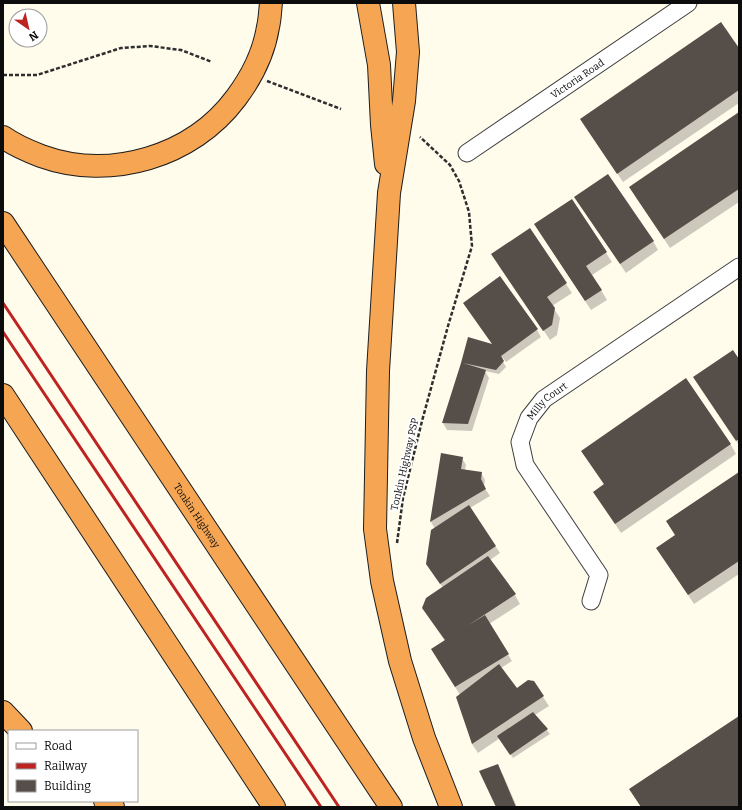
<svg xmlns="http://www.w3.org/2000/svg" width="742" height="810" font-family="Bitter,serif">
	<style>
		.shadow { fill: #0003 }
		.building { fill: #554e49 }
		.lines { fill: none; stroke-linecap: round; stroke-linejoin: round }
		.street-casing { stroke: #3f3f3f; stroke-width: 19 }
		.highway-casing { stroke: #1d1d1d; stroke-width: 24 }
		.path { stroke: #2e2e2e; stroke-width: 2.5; stroke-dasharray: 4 2; stroke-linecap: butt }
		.street { stroke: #fff; stroke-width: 17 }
		.highway { stroke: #f6a653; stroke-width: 22 }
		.rail { stroke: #be2323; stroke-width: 3 }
		.labels { text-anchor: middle; stroke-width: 4; stroke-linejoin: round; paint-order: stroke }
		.street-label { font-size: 10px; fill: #0c0c0c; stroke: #fff }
	</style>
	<rect width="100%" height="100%" fill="#fffcec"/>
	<g class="shadow">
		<polygon points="739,50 739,103 623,182 587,129 581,120"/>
		<polygon points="739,114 739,202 670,248 635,196"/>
		<polygon points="572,201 612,262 592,275 607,300 591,310 541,234"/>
		<polygon points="581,206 653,241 658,250 626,273"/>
		<polygon points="530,230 572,293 552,306 560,318 557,335 550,340 498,264"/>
		<polygon points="500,277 537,330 541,337 506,362 502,357 501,358 506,367 499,374 485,371 489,378 472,431 447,430 443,423 462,363 493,345"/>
		<polygon points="739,360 739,445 700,387"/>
		<polygon points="686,380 731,445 736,454 621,533 600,501 604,485 582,451"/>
		<polygon points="442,455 462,458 466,465 465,470 481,473 485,480 484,487 490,496 470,508 500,553 490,560 515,595 520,604 489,624 512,661 501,668 517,689 533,682 549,706 535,715 550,734 513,758 500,738 478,753 472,744 460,695 436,656 445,641 429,618 423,608 443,588 432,571 435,529 431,522"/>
		<polygon points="739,474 739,574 694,604 663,557 676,535"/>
		<polygon points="497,766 503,775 517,807 497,807"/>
	</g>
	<g class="building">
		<polygon points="721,22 739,48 739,90 617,174 580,119"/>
		<polygon points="739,112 739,189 664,239 629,187"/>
		<polygon points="608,174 654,241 620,264 574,197"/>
		<polygon points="572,199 607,252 586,266 602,290 585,301 534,224"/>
		<polygon points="530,228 567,283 547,297 555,308 552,325 543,331 491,254"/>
		<polygon points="500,276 538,329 501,356 504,361 496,370 463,363 486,370 468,424 442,423 461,363 468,337 492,344 463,303"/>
		<polygon points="733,350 739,359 739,439 736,441 693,377"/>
		<polygon points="686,378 731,444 615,524 593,492 604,484 581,451"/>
		<polygon points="441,453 463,457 461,469 482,472 481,479 486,489 430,522"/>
		<polygon points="739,472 739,561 688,595 656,548 675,535 666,521"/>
		<polygon points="469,505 496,546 440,584 426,564 431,530"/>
		<polygon points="488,556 516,594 467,626 485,615 509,654 455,687 431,649 445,640 422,608 426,598"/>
		<polygon points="499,664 517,688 528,680 534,681 544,696 472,744 456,697"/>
		<polygon points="533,712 548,729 510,755 497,736"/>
		<polygon points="739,716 739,807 641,807 629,789"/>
		<polygon points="498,764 516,807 496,807 479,771"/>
	</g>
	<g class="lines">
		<g class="street-casing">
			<g id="street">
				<path id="s1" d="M467,153L688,3"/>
				<path id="s2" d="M591,601L599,575L525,465L520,442L529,418L544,399L739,267"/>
			</g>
		</g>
		<g class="highway-casing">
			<g id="highway">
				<polyline points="368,3 379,65 382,125 386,164"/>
				<polyline points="404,3 408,52 404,101 389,193 378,371 375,529 382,581 400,661 424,738 451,807"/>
				<path d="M3,137C14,145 28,151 41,156C110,181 192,157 236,98C251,78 264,52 268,27C270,19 270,11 271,3"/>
				<path id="s3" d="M3,223L391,807"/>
				<polyline points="3,395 274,807"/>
				<polyline points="3,712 21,731"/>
				<polyline points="105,801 113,807"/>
			</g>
		</g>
		<g class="path">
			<polyline points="3,75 37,75 121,48 150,46 181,50 212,62"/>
			<polyline points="267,81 341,109"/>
			<polyline points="397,543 403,498 422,421 448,326 472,246 469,212 459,181 450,165 420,137"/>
		</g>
		<use href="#street" class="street"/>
		<use href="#highway" class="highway"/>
		<g class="rail">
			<polyline points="3,303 339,807"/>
			<polyline points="3,332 321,807"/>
		</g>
	</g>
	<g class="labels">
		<g class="street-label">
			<text dy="4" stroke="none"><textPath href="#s1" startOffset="133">Victoria Road</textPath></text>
			<text dy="4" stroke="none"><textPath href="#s2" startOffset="234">Milly Court</textPath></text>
			<text transform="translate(404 464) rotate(-77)" y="4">Tonkin Highway PSP</text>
			<text dy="4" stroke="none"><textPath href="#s3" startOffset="351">Tonkin Highway</textPath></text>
		</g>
	</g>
	<rect width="742" height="810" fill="none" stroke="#0c0c0c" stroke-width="8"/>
	<rect x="8" y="730" width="130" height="72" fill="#ffffff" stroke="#9e9e9e"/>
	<rect x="16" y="743" width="20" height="6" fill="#ffffff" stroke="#9e9e9e"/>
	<text x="44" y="750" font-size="12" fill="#0c0c0c">Road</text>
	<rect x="16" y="763" width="20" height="6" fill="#be2323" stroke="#9e9e9e"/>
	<text x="44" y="770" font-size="12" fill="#0c0c0c">Railway</text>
	<rect x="16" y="780" width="20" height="12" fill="#554e49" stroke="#9e9e9e"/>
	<text x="44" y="790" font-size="12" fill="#0c0c0c">Building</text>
	<g transform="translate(28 28) rotate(146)"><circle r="19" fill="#ffffff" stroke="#9e9e9e"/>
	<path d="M0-3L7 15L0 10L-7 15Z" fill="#be2323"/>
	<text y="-6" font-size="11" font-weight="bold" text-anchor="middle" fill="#0c0c0c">N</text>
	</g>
</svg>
